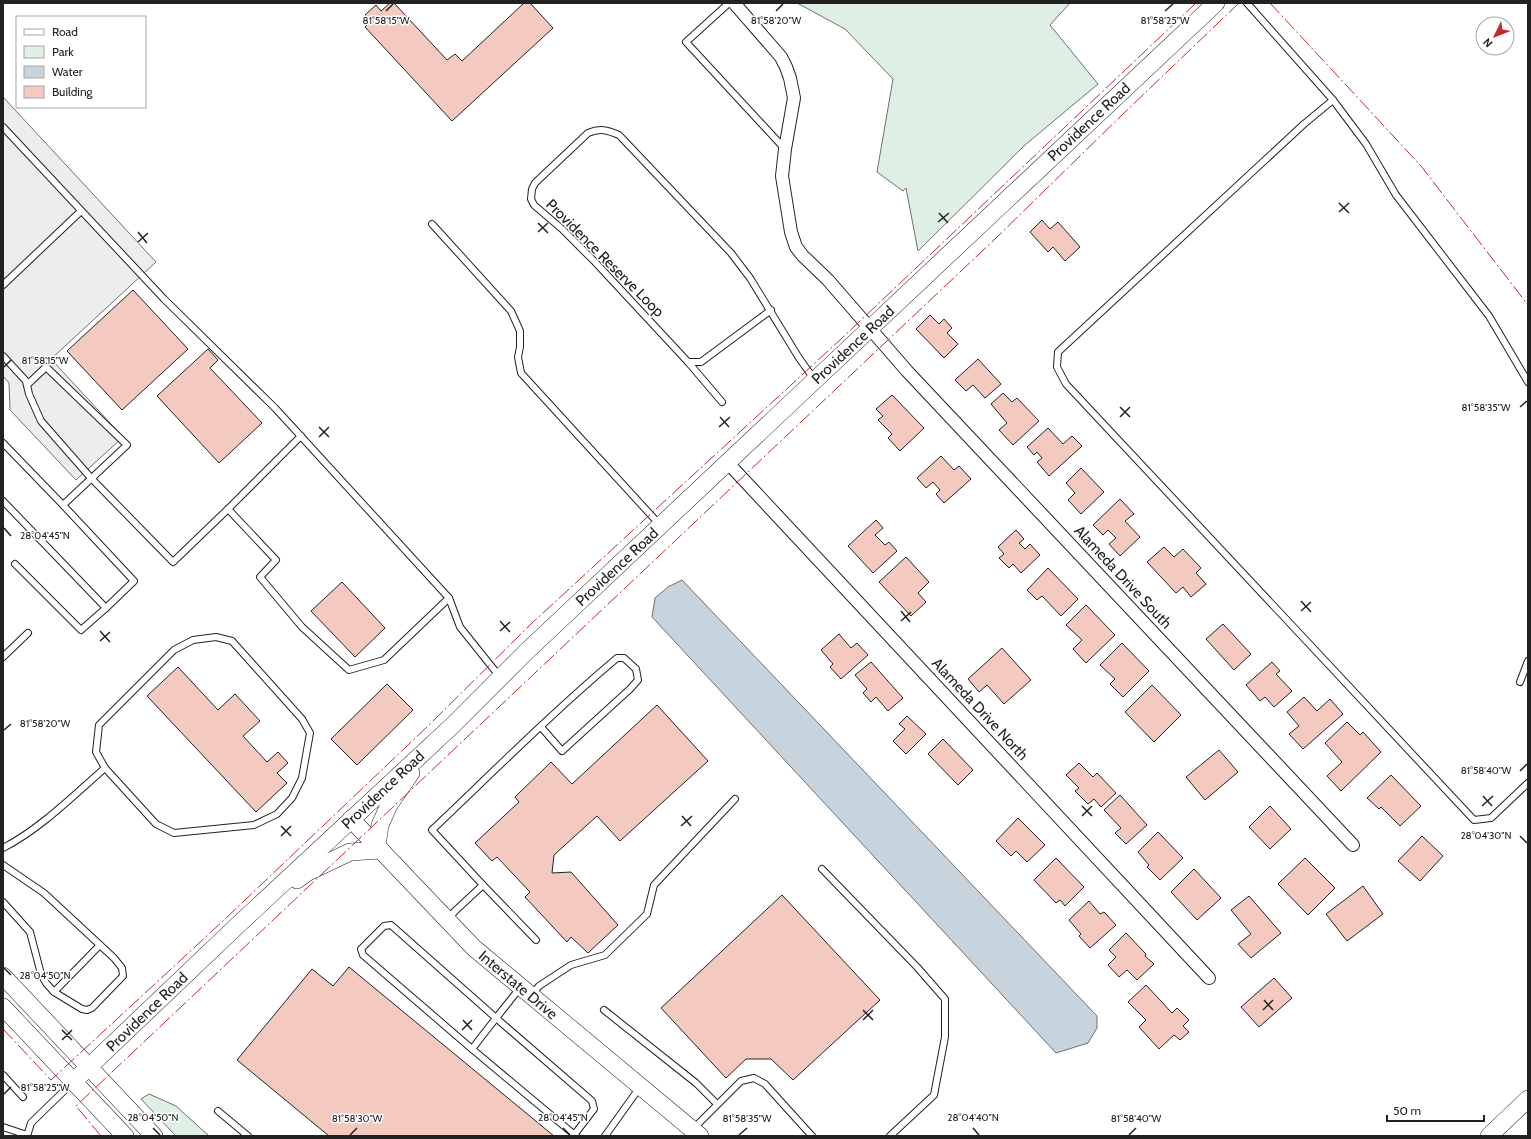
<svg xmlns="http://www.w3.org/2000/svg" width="1531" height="1139" font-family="Cabin,sans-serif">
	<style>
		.green { fill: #e0efe3; stroke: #6f6f6f }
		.parking { fill: #ededed; stroke: #6f6f6f }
		.water { fill: #c7d3dd; stroke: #6f6f6f }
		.building { fill: #f3c9c0; stroke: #222 }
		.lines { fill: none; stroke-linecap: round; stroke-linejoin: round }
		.lane-casing { stroke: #222; stroke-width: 8 }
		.street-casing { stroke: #222; stroke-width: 14 }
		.secondary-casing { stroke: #222; stroke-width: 18 }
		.lane { stroke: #fff; stroke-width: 6 }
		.street { stroke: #fff; stroke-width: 12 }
		.secondary { stroke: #fff; stroke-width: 17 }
		.power { stroke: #c62828; stroke-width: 1; stroke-dasharray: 14 3 2 3; stroke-linecap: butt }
		.ticks { fill: none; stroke: #222; stroke-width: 1.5 }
		.labels { text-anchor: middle; stroke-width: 3; stroke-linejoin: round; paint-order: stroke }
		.street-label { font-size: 15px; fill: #222; stroke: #fff }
		.ticks-label { font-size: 10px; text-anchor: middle; fill: #222; stroke: #fff; stroke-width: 3; stroke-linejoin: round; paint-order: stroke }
	</style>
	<rect width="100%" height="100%" fill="#fff"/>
	<g class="green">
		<polygon points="797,3 1070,3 1050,25 1098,84 1025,145 918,251 906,188 903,191 877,172 893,79 845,29"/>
		<polygon points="149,1094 176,1106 209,1136 176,1136 141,1099"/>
	</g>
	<polygon class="parking" points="3,97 156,262 51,359 123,437 76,480 10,410 9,383 3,376"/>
	<polygon class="water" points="682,580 1097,1016 1097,1028 1088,1043 1056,1053 652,617 655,598 668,587"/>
	<g class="building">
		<polygon points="390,3 394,3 447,60 455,54 462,61 524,3 530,3 553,28 452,121 365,27 371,21 365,15 376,5 381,11"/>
		<polygon points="1042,220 1050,229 1058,222 1080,247 1065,261 1053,247 1048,252 1030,232"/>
		<polygon points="133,290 188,349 122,410 67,351"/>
		<polygon points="930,315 939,324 944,319 952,328 947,333 958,344 944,358 916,329"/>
		<polygon points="208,349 218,360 210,368 262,423 219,463 157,396"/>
		<polygon points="978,359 1001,384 985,398 973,385 966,391 955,380"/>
		<polygon points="1003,393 1012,402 1017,398 1039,421 1013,445 999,430 1007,423 991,404"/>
		<polygon points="892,395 924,428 900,451 888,438 892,434 878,420 883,416 876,409"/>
		<polygon points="1048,428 1063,444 1072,436 1082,446 1049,476 1037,462 1042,458 1037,452 1034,455 1027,447"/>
		<polygon points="941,456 954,470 959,466 971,479 944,503 936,494 940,490 933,482 926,488 917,478"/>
		<polygon points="1081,468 1104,492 1081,514 1068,500 1075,493 1066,483"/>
		<polygon points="1120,499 1134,514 1125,521 1140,537 1120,556 1109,544 1116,538 1108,530 1103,535 1093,525"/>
		<polygon points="876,520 883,528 875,535 885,545 889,542 897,551 873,573 848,546"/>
		<polygon points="1016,530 1024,539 1019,543 1025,549 1030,544 1040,555 1021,573 1013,564 1009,568 999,558 1004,554 998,547"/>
		<polygon points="1164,547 1174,557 1183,549 1201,568 1196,573 1206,584 1191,597 1183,587 1176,593 1147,562"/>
		<polygon points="906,557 929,582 918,593 926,602 911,616 879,582"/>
		<polygon points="1048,568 1078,599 1061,616 1042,596 1037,600 1027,590"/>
		<polygon points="342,582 385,628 355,657 311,611"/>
		<polygon points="1086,605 1115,635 1086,663 1073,649 1082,640 1066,625"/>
		<polygon points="1223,624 1251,654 1234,670 1206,639"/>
		<polygon points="839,634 851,648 857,643 868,655 841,679 830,667 833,664 821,650"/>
		<polygon points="1122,643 1149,671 1123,697 1110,684 1115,679 1100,665"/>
		<polygon points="1002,648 1031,680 1004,704 987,685 979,692 968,679"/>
		<polygon points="871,662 903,698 888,711 876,697 871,702 863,693 867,689 855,675"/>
		<polygon points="1272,662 1280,671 1276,674 1292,691 1274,707 1265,697 1260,701 1246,685"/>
		<polygon points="178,667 218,710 235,694 260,721 243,736 267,762 278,752 288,763 277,773 287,783 256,812 147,696"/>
		<polygon points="387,684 413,710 357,765 331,739"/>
		<polygon points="1152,685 1181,715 1154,742 1125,712"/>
		<polygon points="1304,697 1317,711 1330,699 1343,714 1303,749 1289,734 1299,726 1287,712"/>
		<polygon points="657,705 708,761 620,841 597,816 554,855 552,873 571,872 618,925 588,953 571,937 567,942 525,897 530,892 497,857 492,861 475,843 519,802 515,797 551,762 572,784"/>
		<polygon points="907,716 926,734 906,754 893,741 905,729 899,724"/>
		<polygon points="1347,722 1360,735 1363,732 1381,752 1341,791 1327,776 1342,762 1325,743"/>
		<polygon points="943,739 973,770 958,785 928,754"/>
		<polygon points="1219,750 1238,772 1205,800 1186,777"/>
		<polygon points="1079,763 1093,777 1097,773 1116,793 1101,807 1094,799 1088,804 1075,791 1079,788 1066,775"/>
		<polygon points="1391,775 1421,806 1400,826 1381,807 1379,809 1367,798"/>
		<polygon points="1120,795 1147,825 1126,844 1115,833 1121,828 1104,810"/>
		<polygon points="1270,806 1291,829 1270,849 1249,827"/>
		<polygon points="1018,818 1045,845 1027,862 1016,851 1011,856 996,841"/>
		<polygon points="1158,832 1183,858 1160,880 1147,867 1149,865 1138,852"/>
		<polygon points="1422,836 1443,856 1420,881 1398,861"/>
		<polygon points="1056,858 1084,887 1065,906 1060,900 1056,903 1034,880"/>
		<polygon points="1305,858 1335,888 1308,915 1278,884"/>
		<polygon points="1194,869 1221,898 1197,920 1171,892"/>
		<polygon points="1363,886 1383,914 1347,941 1326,914"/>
		<polygon points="782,895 880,1000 793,1080 771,1059 746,1059 726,1078 661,1008"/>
		<polygon points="1249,896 1281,933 1251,958 1238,944 1251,934 1231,910"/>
		<polygon points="1089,901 1100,914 1104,912 1116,925 1090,948 1079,936 1081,934 1069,920"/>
		<polygon points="1126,933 1146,954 1145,956 1154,964 1137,980 1127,970 1119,977 1108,965 1116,957 1109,950"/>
		<polygon points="349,967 554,1136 329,1136 237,1060 312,969 333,986"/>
		<polygon points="1274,978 1292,998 1259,1027 1241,1007"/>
		<polygon points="1146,985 1172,1013 1177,1008 1189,1020 1183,1026 1189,1032 1180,1040 1174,1035 1159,1049 1139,1027 1146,1020 1128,1002"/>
	</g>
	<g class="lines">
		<g class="lane-casing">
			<g id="lane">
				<polyline points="729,3 686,42 784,148"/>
				<polyline points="1247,3 1333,100 1304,124 1058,352 1057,367 1066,384 1474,820 1491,818 1528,783"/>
				<polyline points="1333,100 1366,144 1396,195 1489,316 1528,382"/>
				<polyline points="3,127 164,299 275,408 449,598 460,627 500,677"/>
				<polyline points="432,224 511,311 520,331 520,347 518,357 521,373 660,525"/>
				<polyline points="3,285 81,211"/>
				<path d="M771,310L701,362H688L595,262L562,229L534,205L531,199L532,189L535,183L588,133C600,128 607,130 619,135L731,253L750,278L799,358L814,379"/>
				<polyline points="3,356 26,381 29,394 41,421 91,478 173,562 228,509 276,560 260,577 302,627 349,670 384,660 449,598"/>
				<polyline points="688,362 722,402"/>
				<polyline points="27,385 46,367 127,445 63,505"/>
				<polyline points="3,443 63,505 134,581 106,608 3,501"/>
				<polyline points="228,509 301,436"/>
				<polyline points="15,564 81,630 106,608"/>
				<polyline points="3,657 28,633"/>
				<polyline points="1520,682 1528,661"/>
				<path d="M3,848C40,829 73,796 105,768L156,824L174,833L254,825L277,814L292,798L302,778L310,733L302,719L232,641L216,637L193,640L174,650L99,725L96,752L105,768"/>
				<polyline points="3,865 44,893 114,958 122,968 123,976 92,1008 87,1010 82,1009 54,992 46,983 41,974 30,932 3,902"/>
				<polyline points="822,869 917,967 945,999 945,1037 934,1095 890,1136"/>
				<polyline points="483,885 536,940"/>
				<path d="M448,919L455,911L483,885L432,830C493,772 553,712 617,658H624L636,669L638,680L630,689L562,751L541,727"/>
				<path d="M520,988C504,1008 488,1028 472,1049L363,955L361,949L384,926L391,925L496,1018L592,1101L594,1109L574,1135"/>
				<polyline points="54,992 100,945"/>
				<polyline points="532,995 539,986 571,965 605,955 647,914 654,885 735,799"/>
				<polyline points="604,1010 696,1083 717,1104"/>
				<polyline points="472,1049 576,1136"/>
				<polyline points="3,1075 23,1097"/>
				<polyline points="218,1111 248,1136"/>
				<polyline points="3,1127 27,1135"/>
				<polyline points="693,1129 741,1081 754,1078 765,1084 812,1136"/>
				<polyline points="27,1136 31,1123 72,1083"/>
				<polyline points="605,1136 640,1087"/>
			</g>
		</g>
		<g class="street-casing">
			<g id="street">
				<polyline points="734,3 781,57 786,67 790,78 794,98 785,149 782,176 791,232 796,247 803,256 828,280 907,371 1353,845"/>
				<polyline points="728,463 1209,978"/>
			</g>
		</g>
		<g class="secondary-casing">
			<g id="secondary">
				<polyline points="351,819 474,948 700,1136"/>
				<polyline points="377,846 380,825 389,805 411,773"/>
				<polyline points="297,880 308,872 350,852 381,850"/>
				<polyline points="3,976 154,1136"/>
				<polyline points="3,1007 125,1136"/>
				<polyline points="73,1082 239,924 453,725 527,651 1216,3"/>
				<polyline points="1489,1136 1528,1099"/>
			</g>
		</g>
		<use href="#lane" class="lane"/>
		<use href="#street" class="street"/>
		<use href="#secondary" class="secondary"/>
		<g class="power">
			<polyline points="1270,3 1421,166 1528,305"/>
			<polyline points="3,1029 51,1080 224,920 428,726 531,624 841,339 1196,3"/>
			<polyline points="101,1136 76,1106 995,239 1124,113 1239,3"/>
		</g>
	</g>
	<path class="ticks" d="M386,11L393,4M776,11L783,4M1165,11L1173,4M1339,203L1349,213M1339,212L1349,203M939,213L948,223M938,222L949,213M538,223L548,233M138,232L147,243M538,232L548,223M138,242L148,233M4,367L11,360M1120,407L1130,417M1520,407L1527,401M720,417L729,427M1120,417L1130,407M319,427L329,437M719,427L730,417M319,437L329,427M4,528L11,536M1301,601L1311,612M901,611L910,622M1301,611L1311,602M500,621L510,632M901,621L911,612M100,631L110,642M500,631L510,622M100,641L110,632M4,730L11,724M1520,771L1527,764M1483,796L1492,806M1082,806L1092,816M1482,806L1493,796M682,816L691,826M1082,816L1092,806M281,826L291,836M681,826L692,816M281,836L291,826M1520,836L1527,843M4,968L11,975M1264,1000L1273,1010M863,1010L873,1020M1263,1010L1273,1000M463,1020L472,1030M863,1020L873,1010M62,1030L72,1040M462,1030L472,1020M62,1040L72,1030M4,1094L11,1087M153,1128L160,1135M563,1128L570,1135M973,1128L979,1135M350,1135L357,1128M739,1135L747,1128M1129,1135L1136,1128"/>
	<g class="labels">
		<g class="street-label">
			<text transform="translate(1089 122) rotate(-43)" y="5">Providence Road</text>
			<text transform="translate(605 258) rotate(45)" y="5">Providence Reserve Loop</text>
			<text transform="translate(853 345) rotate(-43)" y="5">Providence Road</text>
			<text transform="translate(617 567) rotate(-43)" y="5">Providence Road</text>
			<text transform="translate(1123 577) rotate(47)" y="5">Alameda Drive South</text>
			<text transform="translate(980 709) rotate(47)" y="5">Alameda Drive North</text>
			<text transform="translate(383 790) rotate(-43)" y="5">Providence Road</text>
			<text transform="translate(518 985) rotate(40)" y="5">Interstate Drive</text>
			<text transform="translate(147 1012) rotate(-44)" y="5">Providence Road</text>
		</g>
	</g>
	<g class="ticks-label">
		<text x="386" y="24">81°58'15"W</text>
		<text x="776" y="24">81°58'20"W</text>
		<text x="1165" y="24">81°58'25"W</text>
		<text x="45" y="364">81°58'15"W</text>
		<text x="1486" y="411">81°58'35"W</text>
		<text x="45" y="539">28°04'45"N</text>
		<text x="45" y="727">81°58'20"W</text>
		<text x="1486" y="774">81°58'40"W</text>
		<text x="1486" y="839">28°04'30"N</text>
		<text x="45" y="979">28°04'50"N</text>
		<text x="45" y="1091">81°58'25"W</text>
		<text x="153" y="1121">28°04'50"N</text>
		<text x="563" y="1121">28°04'45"N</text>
		<text x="973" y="1121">28°04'40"N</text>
		<text x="357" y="1122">81°58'30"W</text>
		<text x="747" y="1122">81°58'35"W</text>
		<text x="1136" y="1122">81°58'40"W</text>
	</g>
	<rect width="1531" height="1139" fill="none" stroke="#222222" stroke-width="8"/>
	<rect x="16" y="16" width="130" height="92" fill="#ffffff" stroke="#a7a7a7"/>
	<rect x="24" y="29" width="20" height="6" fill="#ffffff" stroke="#a7a7a7"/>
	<text x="52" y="36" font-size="12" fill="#222222">Road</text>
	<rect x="24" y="46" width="20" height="12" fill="#e0efe3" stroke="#a7a7a7"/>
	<text x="52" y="56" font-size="12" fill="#222222">Park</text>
	<rect x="24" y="66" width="20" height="12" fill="#c7d3dd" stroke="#a7a7a7"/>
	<text x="52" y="76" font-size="12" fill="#222222">Water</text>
	<rect x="24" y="86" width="20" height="12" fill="#f3c9c0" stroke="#a7a7a7"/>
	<text x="52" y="96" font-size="12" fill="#222222">Building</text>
	<g transform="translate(1495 36) rotate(227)"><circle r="19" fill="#ffffff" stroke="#a7a7a7"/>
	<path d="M0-3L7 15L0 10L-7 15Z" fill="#c62828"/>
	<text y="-6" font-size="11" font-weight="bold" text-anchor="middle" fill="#222222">N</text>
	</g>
	<path d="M1387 1115v6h97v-6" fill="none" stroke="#222222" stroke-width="2"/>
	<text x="1393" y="1115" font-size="12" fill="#222222" stroke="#ffffff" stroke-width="3" paint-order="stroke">50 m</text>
</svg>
